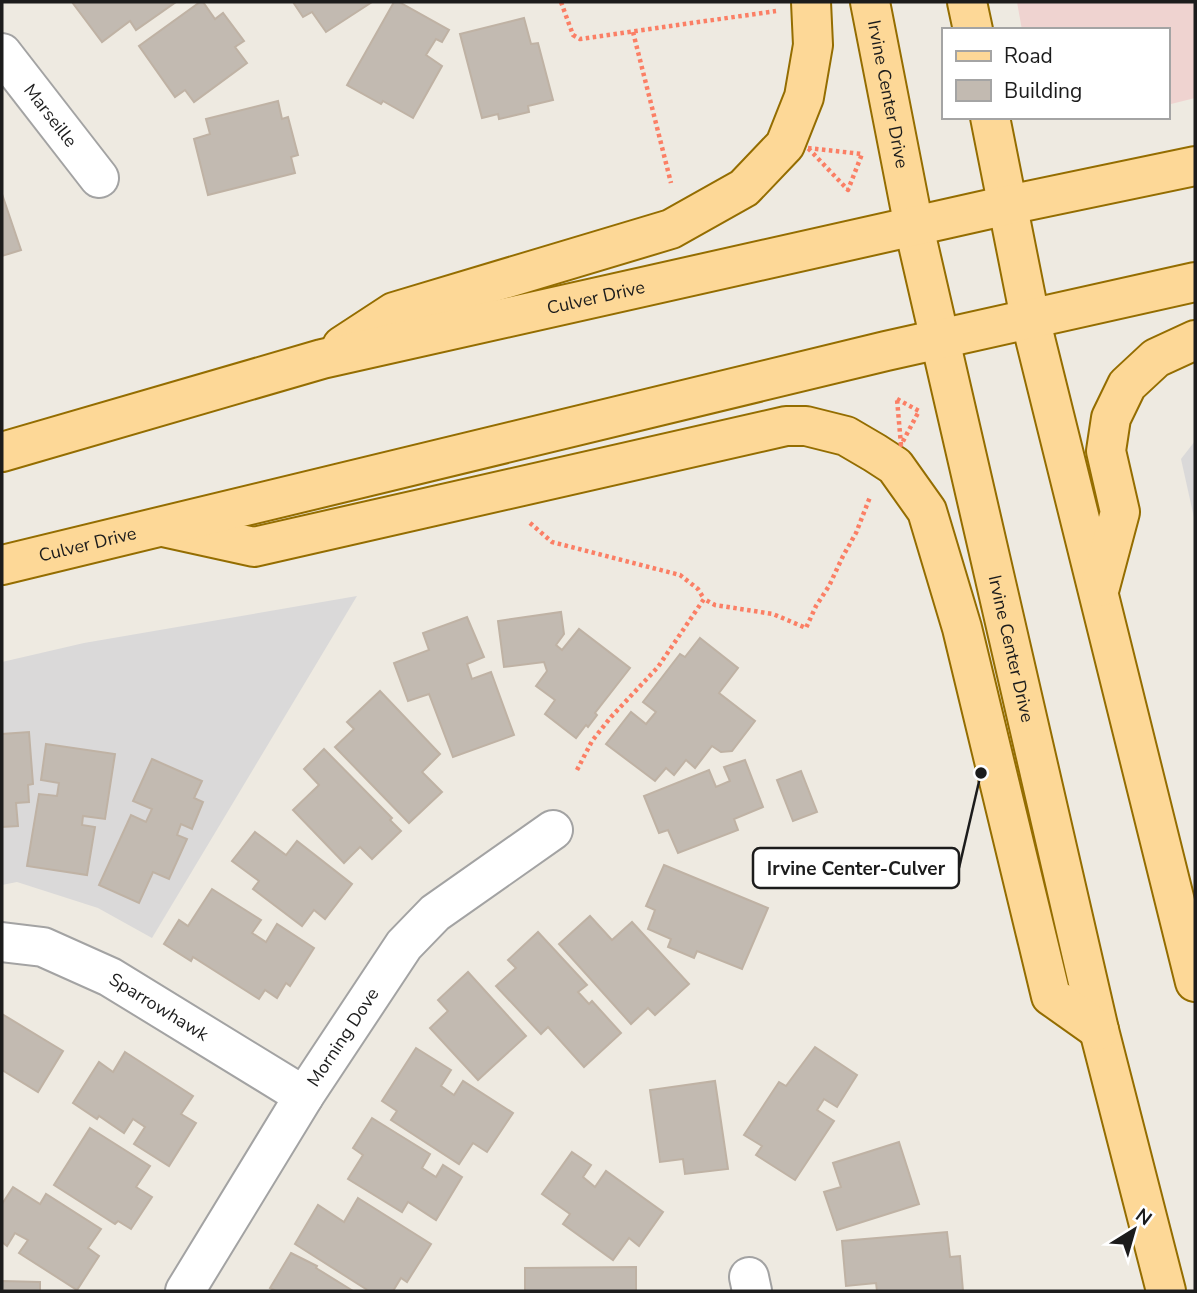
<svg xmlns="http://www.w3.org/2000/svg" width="1197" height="1293" font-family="'Nunito Sans',sans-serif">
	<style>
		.residential { fill: #dad9d9 }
		.commercial { fill: #efd3d0 }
		.building { fill: #c2bab1; stroke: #bfb2a4; stroke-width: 2 }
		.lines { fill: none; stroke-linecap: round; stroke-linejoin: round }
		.minor-casing { stroke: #a3a3a3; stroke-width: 42 }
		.major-casing { stroke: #946d00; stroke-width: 42 }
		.path { stroke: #fb7f65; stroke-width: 4.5; stroke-dasharray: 3.5 3.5; stroke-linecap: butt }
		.minor { stroke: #fff; stroke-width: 38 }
		.major { stroke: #fdd897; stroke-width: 38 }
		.labels { text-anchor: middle; stroke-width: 5; stroke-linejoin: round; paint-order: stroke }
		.street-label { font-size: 18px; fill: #1c1c1c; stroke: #fff }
		.leader { fill: none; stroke: #1c1c1c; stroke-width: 2.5 }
		.callout-dot { fill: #1c1c1c; stroke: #fff; stroke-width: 2.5 }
		.callout { fill: #fff; stroke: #1c1c1c; stroke-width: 2.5 }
		.callout-label { font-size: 19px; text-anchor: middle; font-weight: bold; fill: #1c1c1c }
	</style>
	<rect width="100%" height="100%" fill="#eeeae1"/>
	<g class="residential">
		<polygon points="1195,441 1195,522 1181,459"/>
		<polygon points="357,596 152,938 98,908 17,882 2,885 2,662 84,643"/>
	</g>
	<polygon class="commercial" points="1017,2 1195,2 1195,98 1167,105 1167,30 1022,30"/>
	<g class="building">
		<polygon points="72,2 176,2 136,30 130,21 102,42"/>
		<polygon points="200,2 203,2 215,19 223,13 244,41 235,47 247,63 194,102 185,90 175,97 139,46"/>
		<polygon points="293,2 372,2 326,32 312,12 303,17"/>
		<polygon points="394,2 399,2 449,30 442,42 436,39 426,55 442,66 413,118 383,101 381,104 347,85"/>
		<polygon points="524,18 531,44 538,43 553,100 528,106 529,112 499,119 498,114 482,118 460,34"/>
		<polygon points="278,101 282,119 288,117 298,155 291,157 295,173 208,195 194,139 210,134 206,119"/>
		<polygon points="2,194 21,250 2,256"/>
		<polygon points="561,612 564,634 556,645 562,650 579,629 630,668 595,713 597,715 588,727 586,725 576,738 545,714 555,700 536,686 547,671 544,662 504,667 498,621"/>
		<polygon points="467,617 484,657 467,664 472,679 491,672 514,735 453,757 429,694 408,701 394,663 429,650 423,633"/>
		<polygon points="700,638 738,668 719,693 755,721 732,751 721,752 712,746 695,768 686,760 674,775 666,768 655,781 606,744 631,712 646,724 656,712 643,702 680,654 685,657"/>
		<polygon points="380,691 440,754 422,772 442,792 409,823 335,747 354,729 347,722"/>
		<polygon points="29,732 33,784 28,785 29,802 16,803 18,826 2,827 2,734"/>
		<polygon points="46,744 115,754 105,819 83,816 82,825 95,827 87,875 27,866 39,794 57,796 59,783 41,780"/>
		<polygon points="324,749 392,818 390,820 401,831 372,859 360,847 344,863 293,810 319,785 304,769"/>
		<polygon points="152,759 202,781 194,798 203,802 192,829 181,824 177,835 187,839 169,879 153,872 139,903 99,885 131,815 146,822 152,809 133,801"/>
		<polygon points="745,760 763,807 734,819 738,830 678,853 668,830 659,833 644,796 709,770 716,787 730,781 724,767"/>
		<polygon points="801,771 817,812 793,821 777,780"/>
		<polygon points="255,832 286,855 297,841 352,884 325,919 314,910 302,926 253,889 259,881 232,861"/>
		<polygon points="664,865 768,908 742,969 697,951 694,958 668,947 671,939 648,929 655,910 646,906"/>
		<polygon points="212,889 261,920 252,933 266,942 277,924 314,948 290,986 286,983 277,998 265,990 259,999 193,957 191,961 164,944 179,920 188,926"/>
		<polygon points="590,916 612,940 632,922 689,984 655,1015 648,1008 631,1024 559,944"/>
		<polygon points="538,932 587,985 578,992 589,1004 592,1001 621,1033 584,1067 548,1027 541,1034 496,986 516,968 508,960"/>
		<polygon points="468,972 526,1036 478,1080 430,1028 448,1011 438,1000"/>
		<polygon points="2,1014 63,1051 38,1092 2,1070"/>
		<polygon points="815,1047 857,1075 837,1107 824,1099 817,1110 834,1121 795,1180 756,1155 762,1146 744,1135 779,1082 786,1086"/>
		<polygon points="416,1048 451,1070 441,1086 454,1095 463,1081 513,1113 487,1152 473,1143 459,1164 391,1120 397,1111 382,1101"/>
		<polygon points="125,1052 193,1096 181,1114 196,1123 169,1166 134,1144 145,1127 133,1119 124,1133 99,1116 97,1119 73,1103 99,1062 113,1072"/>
		<polygon points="715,1081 728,1169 685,1174 683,1159 660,1162 650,1090"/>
		<polygon points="372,1118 430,1154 422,1168 436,1177 443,1165 462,1177 436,1220 408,1202 402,1212 348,1179 363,1155 353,1148"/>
		<polygon points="90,1128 150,1166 136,1187 152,1197 131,1229 118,1221 115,1224 54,1185"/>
		<polygon points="899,1142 919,1204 837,1230 824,1192 841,1187 833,1163"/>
		<polygon points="572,1152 591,1165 583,1177 595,1187 606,1171 663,1212 639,1246 629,1238 613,1260 563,1224 570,1214 542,1194"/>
		<polygon points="13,1187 40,1204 46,1194 101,1229 88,1248 99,1256 77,1290 19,1253 28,1240 15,1233 7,1246 2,1242 2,1204"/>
		<polygon points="358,1198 431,1244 407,1282 401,1278 393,1291 369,1291 295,1244 318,1205 344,1222"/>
		<polygon points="947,1232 950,1257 960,1256 963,1291 877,1291 876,1283 846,1286 842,1241"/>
		<polygon points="291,1253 317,1266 316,1268 353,1291 276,1291 270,1288"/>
		<polygon points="636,1267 636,1291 525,1291 525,1268"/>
		<polygon points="2,1281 40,1282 40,1291 2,1291"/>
	</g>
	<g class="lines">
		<g class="minor-casing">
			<g id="minor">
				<path id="s1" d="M2,53L99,178"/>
				<path id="s2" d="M2,942L43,947L110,977L304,1096"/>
				<polyline points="749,1277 752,1291"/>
				<path id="s3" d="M185,1291L304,1096L404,945L435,913L553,830"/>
			</g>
		</g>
		<g class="major-casing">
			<g id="major">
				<path id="s4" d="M870,2L914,227L1099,1030L1166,1291"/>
				<polyline points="967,2 973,30"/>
				<polyline points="990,117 1030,318 1195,982"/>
				<polyline points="342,346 394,312 671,229 744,188 785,145 804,97 813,45 811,2"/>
				<path id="s5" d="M2,452L322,359L1008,205L1195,166"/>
				<polyline points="163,527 254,547 786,426 806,426 846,436 875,453 895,466 927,511 962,628 1051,996 1099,1030"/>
				<path id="s6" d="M2,565L886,351L1195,282"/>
				<polyline points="1100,587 1120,512 1106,451 1111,418 1127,385 1156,358 1195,340"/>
			</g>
		</g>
		<g class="path">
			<polyline points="561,2 573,35 580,39 776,11"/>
			<polyline points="633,32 671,183"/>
			<polygon points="808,148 862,154 848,190"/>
			<polygon points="897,399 919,411 901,445"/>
			<polyline points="530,523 552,542 680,575 698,589 704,599"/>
			<polyline points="577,770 592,741 611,717 658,667 704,599 715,605 773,614 806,628 816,606 829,586 843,556 856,533 870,497"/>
		</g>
		<use href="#minor" class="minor"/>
		<use href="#major" class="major"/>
	</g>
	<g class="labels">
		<g class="street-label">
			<text dy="6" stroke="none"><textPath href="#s4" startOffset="94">Irvine Center Drive</textPath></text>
			<text dy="6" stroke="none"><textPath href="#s1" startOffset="79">Marseille</textPath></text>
			<text dy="6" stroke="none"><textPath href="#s5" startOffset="614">Culver Drive</textPath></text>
			<text dy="6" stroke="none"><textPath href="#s6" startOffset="88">Culver Drive</textPath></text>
			<text dy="6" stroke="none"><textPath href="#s4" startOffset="662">Irvine Center Drive</textPath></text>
			<text dy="6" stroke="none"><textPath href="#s2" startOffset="172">Sparrowhawk</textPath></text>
			<text dy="6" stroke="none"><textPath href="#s3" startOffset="299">Morning Dove</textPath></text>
		</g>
	</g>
	<path class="leader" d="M981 773L959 868"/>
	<circle class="callout-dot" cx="981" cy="773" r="7"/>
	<rect class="callout" x="753" y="848" width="206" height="40" rx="7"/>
	<g class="callout-label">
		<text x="856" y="875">Irvine Center-Culver</text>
	</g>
	<rect width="1197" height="1293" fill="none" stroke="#1c1c1c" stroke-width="7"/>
	<rect x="942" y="28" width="228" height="91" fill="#ffffff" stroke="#a4a4a4" stroke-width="2"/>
	<rect x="956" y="51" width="35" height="10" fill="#fdd897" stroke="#a4a4a4" stroke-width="2"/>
	<text x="1004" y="63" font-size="21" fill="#1c1c1c">Road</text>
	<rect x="956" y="80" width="35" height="21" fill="#c2bab1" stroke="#a4a4a4" stroke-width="2"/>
	<text x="1004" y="98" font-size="21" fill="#1c1c1c">Building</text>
	<g transform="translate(1134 1230) rotate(37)" stroke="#ffffff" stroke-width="5" paint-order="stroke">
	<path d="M0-5L12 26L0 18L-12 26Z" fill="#1c1c1c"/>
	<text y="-10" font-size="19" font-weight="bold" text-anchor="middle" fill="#1c1c1c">N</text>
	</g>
</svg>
